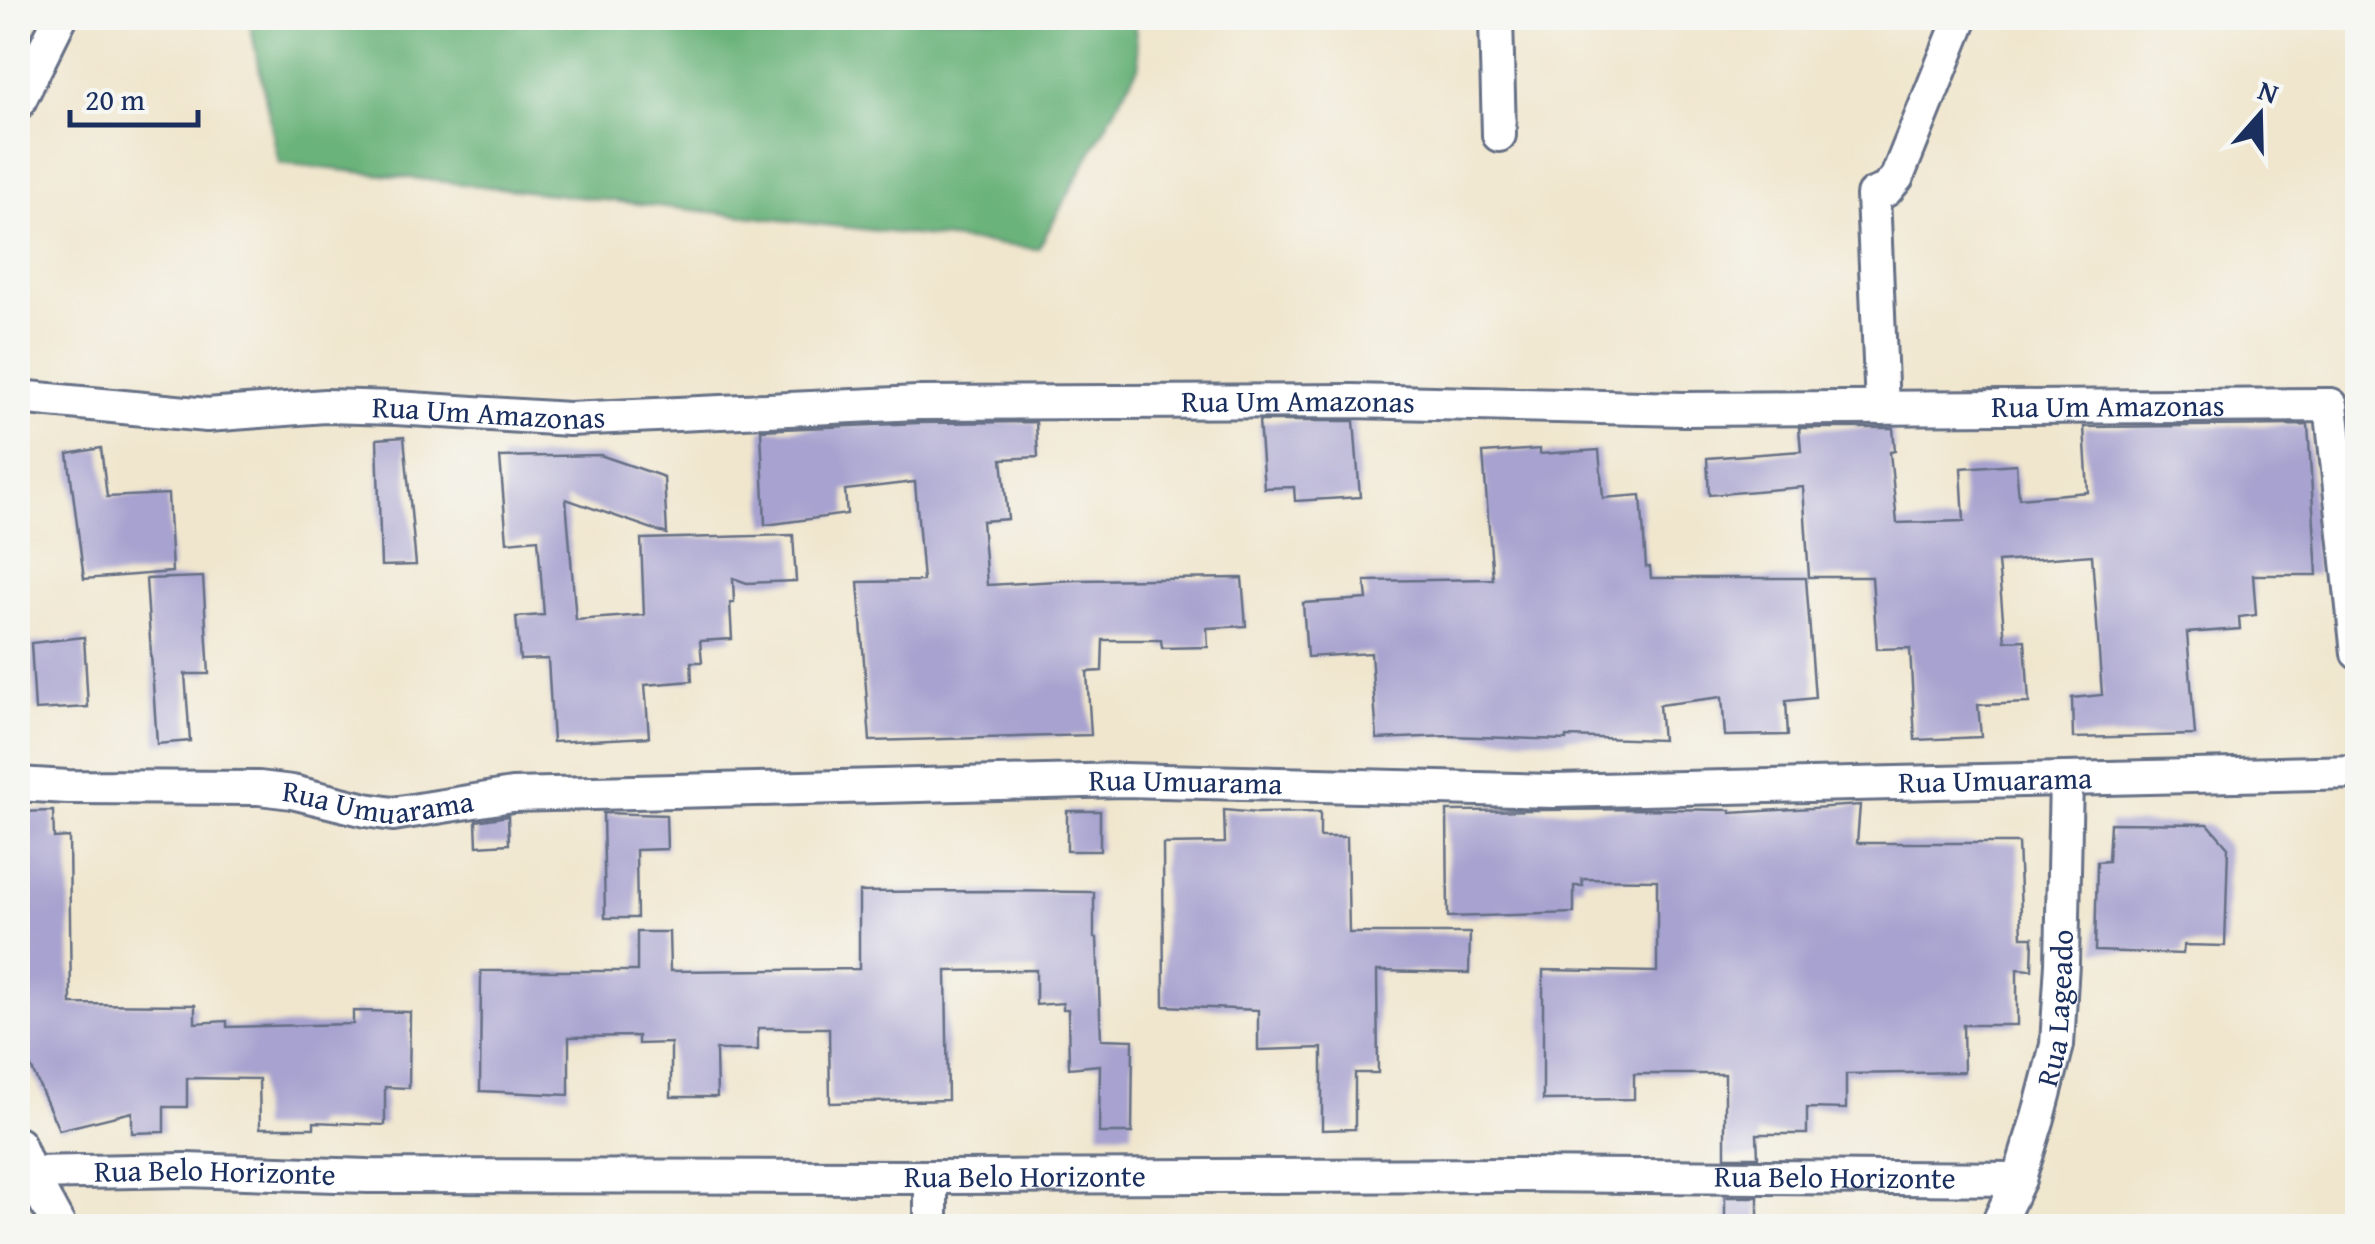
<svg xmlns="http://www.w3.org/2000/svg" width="2375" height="1244" font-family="'Gentium Book Plus',serif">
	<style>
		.forest { fill: #6ab37a; stroke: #42716c; stroke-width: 2.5 }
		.building { fill: #a7a2cf }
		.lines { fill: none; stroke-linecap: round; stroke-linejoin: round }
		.minor-casing { stroke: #666f85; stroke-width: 38 }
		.minor { stroke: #fff; stroke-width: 32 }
		.labels { text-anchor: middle; stroke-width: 8; stroke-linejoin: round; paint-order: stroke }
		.street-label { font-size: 30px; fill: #1b2f5e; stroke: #f6f6f2 }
	</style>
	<rect width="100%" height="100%" fill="#f6f6f2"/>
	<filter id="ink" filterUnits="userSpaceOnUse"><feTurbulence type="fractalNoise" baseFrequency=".01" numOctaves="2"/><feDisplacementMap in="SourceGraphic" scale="20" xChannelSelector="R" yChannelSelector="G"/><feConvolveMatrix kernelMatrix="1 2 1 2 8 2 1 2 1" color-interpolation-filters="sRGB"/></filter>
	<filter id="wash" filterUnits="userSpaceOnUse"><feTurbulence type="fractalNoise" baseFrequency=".0048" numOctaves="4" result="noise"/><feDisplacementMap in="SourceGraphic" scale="40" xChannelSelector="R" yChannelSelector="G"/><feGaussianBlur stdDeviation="2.25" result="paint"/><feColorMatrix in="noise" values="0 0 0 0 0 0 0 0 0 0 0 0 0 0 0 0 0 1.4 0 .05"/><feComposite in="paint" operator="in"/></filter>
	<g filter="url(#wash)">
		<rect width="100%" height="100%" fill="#f0e6cd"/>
		<polygon class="forest" points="249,18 1134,18 1139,65 1038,249 279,163"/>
		<g id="blocks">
			<g class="building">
				<polygon points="1259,421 1354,421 1360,497 1295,501 1294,487 1264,488"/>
				<polygon points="1036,422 1038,457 1002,459 1008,519 982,521 987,585 1076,580 1242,578 1246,626 1207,628 1208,647 1162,648 1161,640 1103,640 1102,671 1087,672 1091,735 870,741 858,582 923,581 915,482 845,490 847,514 765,525 761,430 918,423"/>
				<polygon points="2308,425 2317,575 2253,575 2256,615 2239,617 2240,629 2187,633 2195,735 2073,738 2072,698 2102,695 2092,555 1998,562 2005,641 2025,640 2029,703 1978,705 1981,737 1915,740 1910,648 1877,649 1872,577 1809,577 1803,487 1709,495 1707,458 1801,451 1799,428 1893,428 1895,451 1890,452 1897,523 1964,521 1961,468 2016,464 2019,498 2088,492 2084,427"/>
				<polygon points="404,437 416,565 381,566 377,439"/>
				<polygon points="101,448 107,497 168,494 172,572 84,579 68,454"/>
				<polygon points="1540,449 1540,454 1599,450 1603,498 1641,495 1646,567 1650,567 1651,578 1806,578 1815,698 1786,701 1788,735 1725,736 1722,697 1659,705 1662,740 1566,737 1566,740 1449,736 1377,739 1371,653 1307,657 1303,603 1367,599 1365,581 1493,579 1483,453"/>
				<polygon points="600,455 664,477 667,534 566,499 576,620 644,615 641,539 793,535 796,581 747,583 733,578 734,603 730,603 732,639 700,641 702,662 691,662 692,681 645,685 649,737 553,742 548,659 520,660 516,617 544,615 538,539 507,542 500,457"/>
				<polygon points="203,577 209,674 185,674 190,741 157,744 146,579"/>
				<polygon points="84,637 88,707 35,710 31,643"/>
				<polygon points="1860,805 1857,843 2018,843 2022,937 2033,937 2032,970 2017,969 2017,1025 1963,1025 1964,1072 1846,1074 1846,1109 1807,1108 1807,1134 1757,1134 1758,1157 1725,1157 1725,1074 1634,1074 1634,1099 1543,1100 1543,970 1657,972 1657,880 1582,879 1583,886 1574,886 1574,913 1448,917 1447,811 1656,809 1731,810 1731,813"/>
				<polygon points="1224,810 1257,813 1320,812 1320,837 1347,837 1349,933 1470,933 1469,973 1377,971 1378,1073 1355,1073 1355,1129 1322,1130 1322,1048 1258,1050 1258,1010 1164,1006 1163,844 1225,843"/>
				<polygon points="53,811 54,838 69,837 71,1004 195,1005 195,1023 227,1021 227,1027 353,1024 353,1011 410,1012 409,1088 385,1087 385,1125 314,1122 314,1128 260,1128 259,1079 187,1078 187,1107 164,1107 164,1132 132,1133 132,1112 59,1130 18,1038 18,812"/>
				<rect x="1067" y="811" width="33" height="40"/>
				<polygon points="603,813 666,815 667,849 636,850 637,918 605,918"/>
				<polygon points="508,816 509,844 477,846 476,821"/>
				<polygon points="2110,823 2208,824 2228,847 2225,946 2184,945 2183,954 2095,951 2097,862 2108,861"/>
				<polygon points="986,891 1094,892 1094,938 1097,938 1101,1039 1133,1040 1132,1133 1099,1133 1100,1065 1069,1068 1068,1009 1063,1009 1063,1003 1036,1005 1036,970 946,971 948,1100 830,1103 829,1028 758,1028 758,1050 716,1050 717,1097 671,1097 671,1043 638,1044 638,1036 569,1037 569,1095 480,1091 481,971 637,971 637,932 669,932 670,971 859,969 859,892"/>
				<rect x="1725" y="1197" width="33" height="29"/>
			</g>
		</g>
	</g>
	<g filter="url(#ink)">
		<use href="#blocks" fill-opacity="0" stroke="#666f85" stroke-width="2.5"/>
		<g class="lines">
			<g class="minor-casing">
				<g id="minor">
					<polyline points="1496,18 1499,135"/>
					<polyline points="18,103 60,18"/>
					<path id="s1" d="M18,397L207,415L325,406L396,408L569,419L918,403L1352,401L1684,409L2331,405L2358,653"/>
					<polyline points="1882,408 1873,195 1886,190 1897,177 1961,18"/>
					<path id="s2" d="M18,784L68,787L259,788L292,792L366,810L393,814L512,795L1124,780L1554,791L2358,772"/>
					<polyline points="18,1144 30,1173 59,1226"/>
					<path id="s3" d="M30,1173L186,1170L368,1176L931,1177L1520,1175L2019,1179"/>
					<polyline points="931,1226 931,1177"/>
					<path id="s4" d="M1997,1226L2019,1179L2038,1118L2057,1045L2062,963L2066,779"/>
				</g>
			</g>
			<use href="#minor" class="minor"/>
		</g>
	</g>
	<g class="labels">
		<g class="street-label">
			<text dy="10" stroke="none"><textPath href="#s1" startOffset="1282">Rua Um Amazonas</textPath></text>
			<text dy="10" stroke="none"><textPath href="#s1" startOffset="2092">Rua Um Amazonas</textPath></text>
			<text dy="10" stroke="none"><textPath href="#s1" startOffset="472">Rua Um Amazonas</textPath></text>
			<text dy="10" stroke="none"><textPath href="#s2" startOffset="1982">Rua Umuarama</textPath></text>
			<text dy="10" stroke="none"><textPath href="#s2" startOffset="1172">Rua Umuarama</textPath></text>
			<text dy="10" stroke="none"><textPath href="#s2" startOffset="362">Rua Umuarama</textPath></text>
			<text dy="10" stroke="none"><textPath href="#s4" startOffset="228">Rua Lageado</textPath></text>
			<text dy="10" stroke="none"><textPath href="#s3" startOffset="185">Rua Belo Horizonte</textPath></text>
			<text dy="10" stroke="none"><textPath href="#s3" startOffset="995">Rua Belo Horizonte</textPath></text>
			<text dy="10" stroke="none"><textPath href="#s3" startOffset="1805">Rua Belo Horizonte</textPath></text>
		</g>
	</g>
	<rect width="2375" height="1244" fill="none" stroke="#f6f6f2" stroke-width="60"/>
	<g transform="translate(2260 115) rotate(20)" stroke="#f6f6f2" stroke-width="8" paint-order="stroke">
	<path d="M0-8L18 38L0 25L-18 38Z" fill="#1b2f5e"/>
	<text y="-15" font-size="28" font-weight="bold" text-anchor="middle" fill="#1b2f5e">N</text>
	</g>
	<path d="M70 110v15h128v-15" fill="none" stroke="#1b2f5e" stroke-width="5"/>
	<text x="85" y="110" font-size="30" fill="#1b2f5e" stroke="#f6f6f2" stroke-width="8" paint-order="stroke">20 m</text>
</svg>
